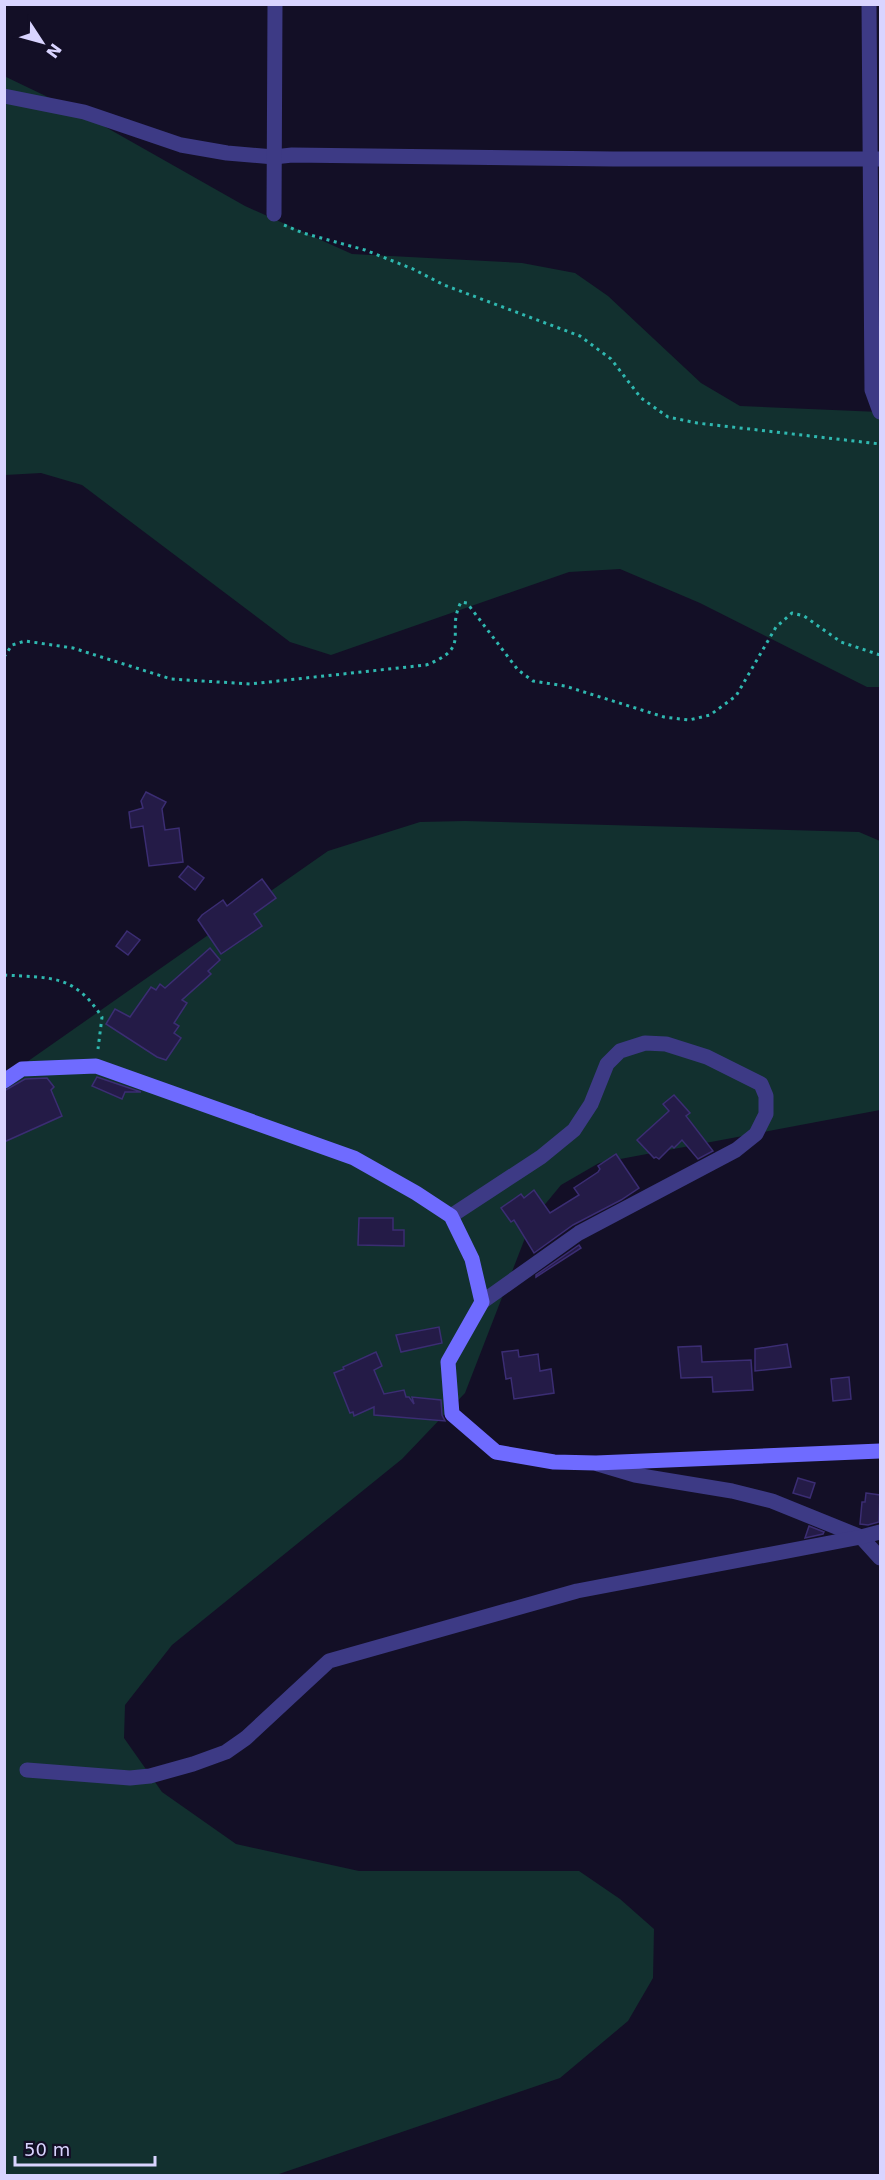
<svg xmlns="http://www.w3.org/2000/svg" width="885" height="2180" font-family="'DejaVu Sans',sans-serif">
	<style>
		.green { fill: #12302f }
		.building { fill: #241b47; stroke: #3b2d73; stroke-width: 1.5 }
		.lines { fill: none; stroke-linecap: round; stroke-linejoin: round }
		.path { stroke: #2fb8b0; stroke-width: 3; stroke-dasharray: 3 4.5; stroke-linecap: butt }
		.street { stroke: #3d3a85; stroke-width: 15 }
		.secondary { stroke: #6f6bff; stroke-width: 15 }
	</style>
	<rect width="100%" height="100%" fill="#130f26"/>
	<g class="green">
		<polygon points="4,76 79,112 245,206 352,254 522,263 575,273 608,296 701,383 740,406 880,412 880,687 867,687 700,603 620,569 569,572 331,655 290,642 82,485 41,473 5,475"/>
		<polygon points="465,821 859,832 880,841 880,1110 599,1163 561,1185 532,1220 465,1393 402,1459 172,1645 125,1705 124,1738 162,1792 236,1844 359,1871 579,1871 620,1899 654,1929 653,1978 628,2021 560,2078 276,2175 5,2175 4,1078 328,851 420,822"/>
	</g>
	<g class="building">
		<polygon points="146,792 166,802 162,809 165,830 179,828 183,862 149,866 143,826 131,828 129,812 143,808 141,801"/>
		<polygon points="188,866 204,878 195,890 179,877"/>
		<polygon points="262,879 276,898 254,914 262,926 221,954 198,920 202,915 223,900 227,906"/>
		<polygon points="127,931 140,940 128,955 116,946"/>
		<polygon points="210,948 220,960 208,971 211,974 182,1000 187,1003 174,1023 179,1026 174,1033 181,1038 166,1060 157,1057 106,1024 115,1009 130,1017 151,987 156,990 160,984 165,988"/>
		<polygon points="97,1077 141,1092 125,1092 122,1099 92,1086"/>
		<polygon points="47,1078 54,1087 51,1090 62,1116 4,1142 4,1091 25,1079"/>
		<polygon points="674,1095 690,1113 686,1116 713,1151 698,1159 682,1140 674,1148 672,1146 659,1159 656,1157 654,1158 637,1140 669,1111 663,1104"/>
		<polygon points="616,1154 639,1188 621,1200 573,1225 534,1253 514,1220 511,1222 501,1208 521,1194 524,1198 534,1190 550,1213 579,1195 574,1188 598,1172 600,1169 598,1166"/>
		<polygon points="359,1218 393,1218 393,1230 404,1230 404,1246 358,1245"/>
		<polygon points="579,1245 581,1248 536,1277 536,1275"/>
		<polygon points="439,1327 442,1343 401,1352 396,1335"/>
		<polygon points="787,1344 791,1367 755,1371 755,1349"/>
		<polygon points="701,1346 702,1362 751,1360 753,1390 713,1392 712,1377 681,1378 678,1347"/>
		<polygon points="518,1350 519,1357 538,1354 540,1371 551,1369 554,1393 514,1399 511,1378 506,1379 502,1352"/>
		<polygon points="376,1352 382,1366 374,1370 384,1394 404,1390 406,1397 409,1397 414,1404 412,1397 441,1400 442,1415 445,1421 374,1415 374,1407 354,1416 353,1412 350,1413 334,1373 344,1369 343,1367"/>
		<polygon points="849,1377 851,1399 833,1401 831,1379"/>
		<polygon points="798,1478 815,1483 810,1498 793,1493"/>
		<polygon points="866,1493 880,1495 879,1522 868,1525 860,1524 862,1502 865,1502"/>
		<polygon points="809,1526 824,1532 823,1534 805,1538"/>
	</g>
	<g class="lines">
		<g class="path">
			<polyline points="284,225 303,233 365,250 413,269 444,285 580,336 611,359 641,398 668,417 697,423 880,444"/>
			<path d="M4,657L12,645L25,641L73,648L171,679L250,684L426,665C473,647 445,633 461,602L467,603L518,670L533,681L565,686L664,717L689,720L710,715L736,696L776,627L792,613L804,616L841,642L880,655"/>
			<path d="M4,975C51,978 74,974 102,1017L98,1049"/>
		</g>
		<g class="street">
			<polyline points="869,4 872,390 880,412"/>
			<polyline points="4,96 84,112 181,145 227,153 274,157 292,155 613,159 880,159"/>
			<polyline points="274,214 275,4"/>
			<polyline points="451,1216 541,1157 574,1130 591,1104 607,1064 620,1051 645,1043 666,1044 707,1057 761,1084 766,1096 766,1114 756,1134 736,1150 579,1233 482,1302"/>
			<polyline points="598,1464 635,1475 732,1491 772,1501 861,1537 880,1558"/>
			<polyline points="27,1770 130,1778 150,1776 193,1764 226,1752 246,1738 329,1661 577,1591 861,1537 880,1532"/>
		</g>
		<polyline class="secondary" points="4,1081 22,1069 96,1066 354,1158 416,1193 451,1216 472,1259 482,1302 448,1362 452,1414 496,1452 554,1462 596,1463 880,1451"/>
	</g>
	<rect width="885" height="2180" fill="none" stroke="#d9d4ff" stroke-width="12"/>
	<g transform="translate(42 42) rotate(126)" stroke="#130f26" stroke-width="4.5" paint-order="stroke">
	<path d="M0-4.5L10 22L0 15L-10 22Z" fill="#d9d4ff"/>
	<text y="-9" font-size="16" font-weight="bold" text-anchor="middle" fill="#d9d4ff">N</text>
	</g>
	<path d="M15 2156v9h140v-9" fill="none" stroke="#d9d4ff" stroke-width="3"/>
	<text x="24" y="2156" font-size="18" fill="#d9d4ff" stroke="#130f26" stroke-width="4.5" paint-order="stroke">50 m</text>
</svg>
